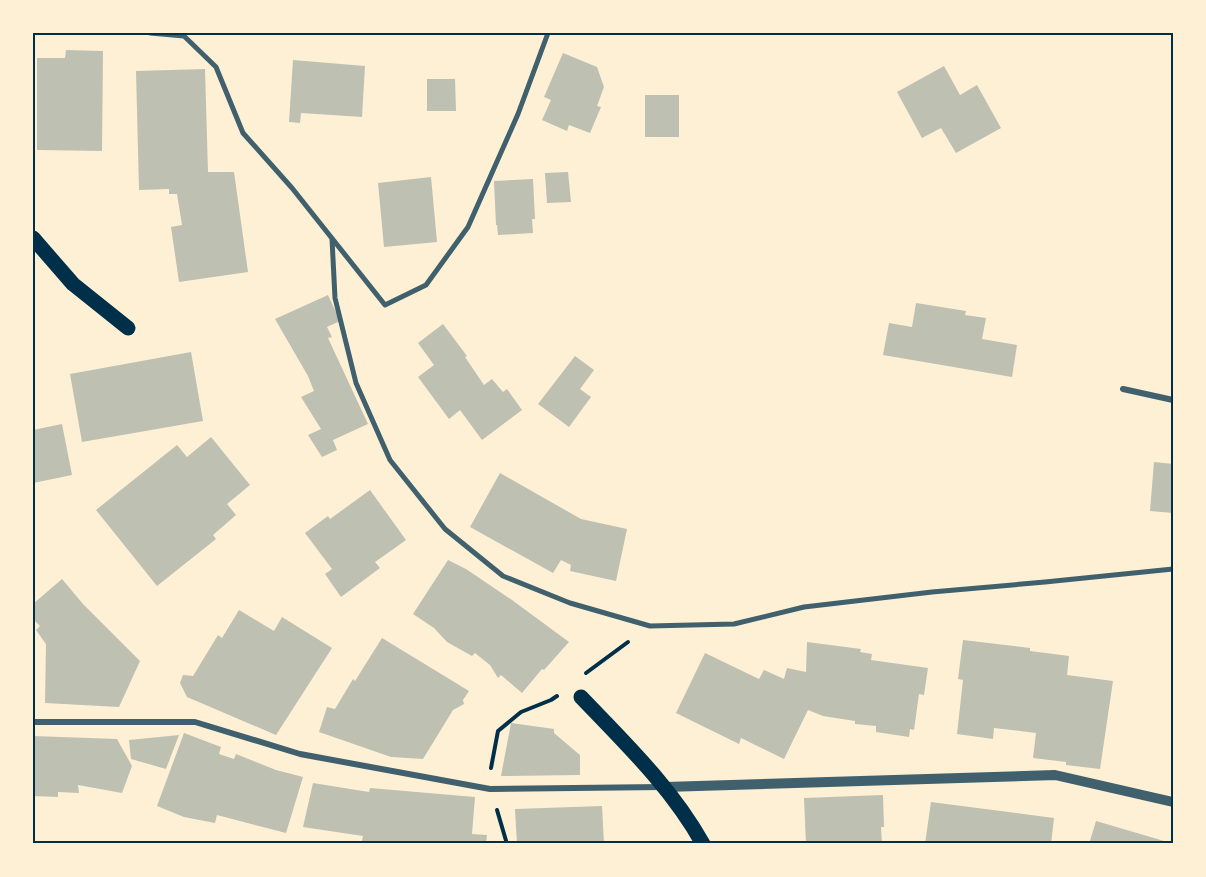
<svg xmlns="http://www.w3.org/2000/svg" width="1206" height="877" font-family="'Nunito Sans',sans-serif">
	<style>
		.building { fill: #bec0b2 }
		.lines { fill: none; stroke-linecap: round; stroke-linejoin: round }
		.path { stroke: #003049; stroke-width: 4 }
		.pedestrian { stroke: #3f606c; stroke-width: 5 }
		.minor { stroke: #3f606c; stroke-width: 6 }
		.tertiary { stroke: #3f606c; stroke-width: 10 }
		.primary { stroke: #003049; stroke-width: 15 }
		.neatline { fill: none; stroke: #003049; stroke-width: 2 }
	</style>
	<rect width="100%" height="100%" fill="#fdf0d5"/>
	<g class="building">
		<polygon points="66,50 103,51 102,151 37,150 37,58 65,58"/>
		<polygon points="563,53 597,67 604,87 597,106 601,107 590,133 569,125 567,131 542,120 551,100 544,97"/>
		<polygon points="293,60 365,66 362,117 301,113 300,123 289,122"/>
		<polygon points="944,66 960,95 977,85 1001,128 956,153 941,128 922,138 897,92"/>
		<polygon points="205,69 208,172 234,172 248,272 179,282 171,227 182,225 177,194 169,194 169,189 139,190 136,71"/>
		<polygon points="427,79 455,79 456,111 427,111"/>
		<rect x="645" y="95" width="34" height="42"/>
		<polygon points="568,172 571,202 547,203 545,173"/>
		<polygon points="431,177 437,242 384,247 378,183"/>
		<polygon points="533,179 535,219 532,219 533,233 498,235 497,225 496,225 494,181"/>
		<polygon points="328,295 340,321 327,327 332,337 328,338 368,424 333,440 337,450 322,457 308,435 321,429 301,397 314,391 308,376 275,319"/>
		<polygon points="916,303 966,311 965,315 986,318 982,339 1017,345 1012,377 883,355 889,323 912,327"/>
		<polygon points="443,324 467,356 465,357 484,385 492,379 503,392 507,389 522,410 482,440 460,410 449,419 418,377 434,365 418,343"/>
		<polygon points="191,352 203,421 82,442 70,374"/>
		<polygon points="575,356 594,370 580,389 591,397 569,427 538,404"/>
		<polygon points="62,424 72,475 33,483 33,430"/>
		<polygon points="211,437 250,485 227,504 236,515 213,535 216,539 157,586 96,510 177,445 187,457"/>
		<polygon points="1154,462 1173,464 1173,513 1150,511"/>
		<polygon points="500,473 581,519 627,529 616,581 570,571 571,565 561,560 553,573 470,527"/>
		<polygon points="370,490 406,540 375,562 380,568 341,597 325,574 332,569 305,533 328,516 330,519"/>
		<polygon points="448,560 466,569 512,600 569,642 544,670 542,669 522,693 501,675 498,678 490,665 475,653 472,656 447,642 434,628 413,614"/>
		<polygon points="62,579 83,604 140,661 119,707 45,703 46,644 36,630 40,626 33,619 33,604"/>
		<polygon points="239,610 274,631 282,617 332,648 276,735 187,697 180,683 183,675 193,676 218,635 222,638"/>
		<polygon points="382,638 469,691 463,700 464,704 453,710 423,759 391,757 319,732 327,707 335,709 353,679 355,681"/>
		<polygon points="963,640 1030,648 1030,651 1069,656 1067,675 1113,681 1100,769 1066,765 1066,762 1033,758 1036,733 994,728 993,739 957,734 963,680 958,679"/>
		<polygon points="807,642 861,649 860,652 872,654 871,660 928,668 924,695 919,694 914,730 910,729 909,737 876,732 876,726 855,724 855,721 823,716 808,710 784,759 741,738 739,744 676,713 705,653 759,679 764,670 784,679 787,668 806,672"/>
		<polygon points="511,723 554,729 554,733 580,755 580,775 501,776"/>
		<polygon points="184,733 221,747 219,754 234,759 236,754 276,770 303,777 286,833 217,815 215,823 184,817 157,806"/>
		<polygon points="179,735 166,769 131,759 129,740"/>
		<polygon points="33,736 117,739 132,766 122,793 78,785 79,793 58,792 58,797 33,796"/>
		<polygon points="313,783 369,792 370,788 475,797 472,834 487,835 486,844 382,844 362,841 363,836 303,827"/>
		<polygon points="883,795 884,827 881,827 882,844 806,844 804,798"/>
		<polygon points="931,802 1054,818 1051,844 925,844"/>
		<polygon points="602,806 604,844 517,844 515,809"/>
		<polygon points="1096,821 1171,843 1171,844 1089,844"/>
	</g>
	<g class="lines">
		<g class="path">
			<polyline points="586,673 628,642"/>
			<polyline points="491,768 498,731 521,712 551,700 557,696"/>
			<polyline points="497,810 507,844"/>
		</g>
		<g class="pedestrian">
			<polyline points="150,33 184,36 216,67 243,133 292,188 385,305 426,285 468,227 518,114 548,33"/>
			<polyline points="332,239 335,298 356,383 390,460 445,529 503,576 570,603 650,626 734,624 804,607 932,592 1045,582 1173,569"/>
		</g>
		<g class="minor">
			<polyline points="1123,389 1173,400"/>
			<polyline points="33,722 195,722 300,754 490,789 662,787"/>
		</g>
		<polyline class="tertiary" points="665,787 1055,775 1173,802"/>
		<g class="primary">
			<polyline points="33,238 73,284 128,328"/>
			<path d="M581,697C625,743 671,787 703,844"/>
		</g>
	</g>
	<rect width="1206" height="877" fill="none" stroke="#fdf0d5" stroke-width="69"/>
	<rect x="34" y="34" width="1138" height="808" class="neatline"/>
</svg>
